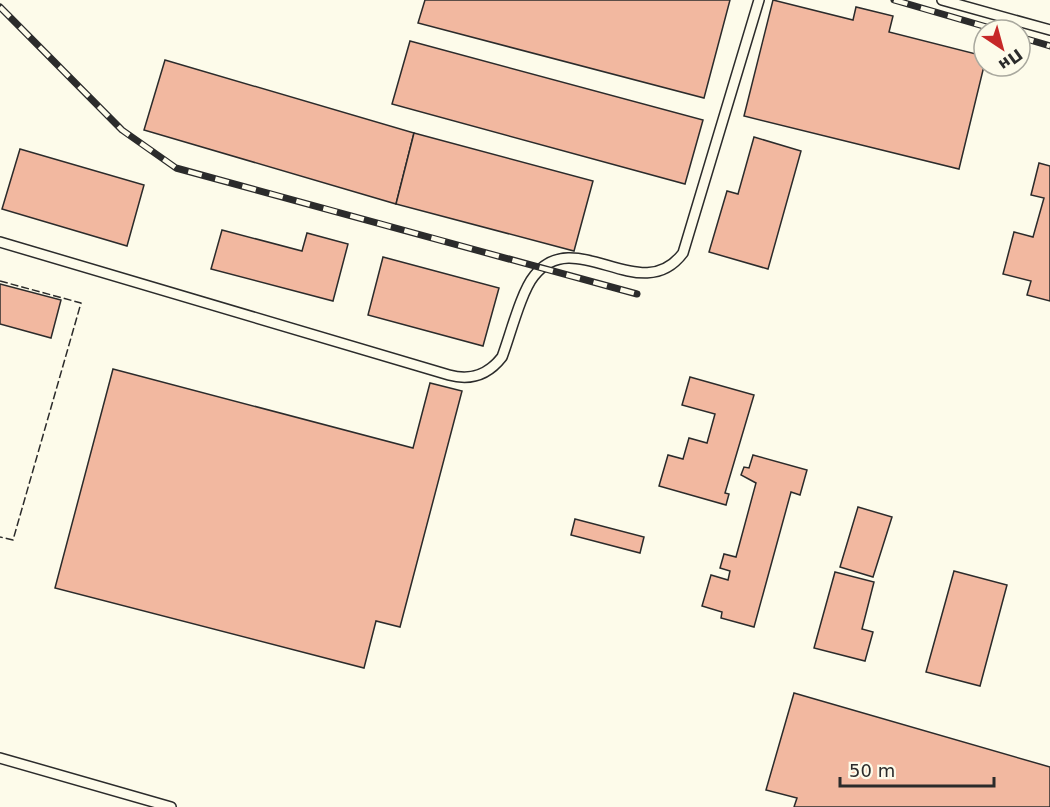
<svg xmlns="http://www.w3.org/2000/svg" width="1050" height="807" font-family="'DejaVu Sans',sans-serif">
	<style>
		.building { fill: #f2b8a0; stroke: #2b2b2b; stroke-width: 1.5 }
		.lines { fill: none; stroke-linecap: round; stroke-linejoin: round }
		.lane-casing { stroke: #2b2b2b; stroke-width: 12 }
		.lane { stroke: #fdfbea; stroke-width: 9 }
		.rail-casing { stroke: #2b2b2b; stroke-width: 7 }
		.rail { stroke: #fdfbea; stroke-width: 4.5; stroke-dasharray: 14; stroke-linecap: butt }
		.fence { stroke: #2b2b2b; stroke-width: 1.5; stroke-dasharray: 8 3; stroke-linecap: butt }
	</style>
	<rect width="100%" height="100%" fill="#fdfbea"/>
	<g class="building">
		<polygon points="425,0 730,0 704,98 418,23"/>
		<polygon points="773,0 853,20 856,7 893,16 889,32 984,56 984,66 959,169 744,116"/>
		<polygon points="410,41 703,120 685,184 392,104"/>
		<polygon points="165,60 414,133 396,204 144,130"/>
		<polygon points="414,133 593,181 574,251 396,204"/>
		<polygon points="754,137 801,151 768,269 709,252 727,191 738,194"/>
		<polygon points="20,149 144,185 127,246 2,209"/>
		<polygon points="1039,163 1050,166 1050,301 1027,295 1031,281 1003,274 1014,232 1033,237 1044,198 1031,195"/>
		<polygon points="222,230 302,251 307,233 348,244 333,301 211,269"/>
		<polygon points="383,257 499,288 483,346 368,315"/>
		<polygon points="0,284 61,300 51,338 0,324"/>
		<polygon points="113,369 413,448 430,383 462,391 400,627 376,621 364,668 55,588"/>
		<polygon points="690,377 754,395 725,493 729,494 726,505 659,486 668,455 683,459 689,438 707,443 715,414 682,405"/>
		<polygon points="753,455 807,470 800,495 791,492 754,627 721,618 722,612 702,606 711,575 728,580 730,571 720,568 724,554 736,557 756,483 741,475 744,467 749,468"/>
		<polygon points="858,507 892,517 873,577 840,567"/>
		<polygon points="575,519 644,537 640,553 571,535"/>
		<polygon points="954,571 1007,585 980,686 926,672"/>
		<polygon points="835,572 874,582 862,629 873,632 865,661 814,648"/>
		<polygon points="794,693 1050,767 1050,807 794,807 797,798 766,790"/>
	</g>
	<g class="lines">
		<g class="lane-casing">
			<g id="lane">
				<polyline points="942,0 1050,30"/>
				<path d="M0,242L449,375C471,381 488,375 502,357C510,336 521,292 534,276C575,223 641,309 683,253L759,0"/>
				<polyline points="0,758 171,807"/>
			</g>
		</g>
		<use href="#lane" class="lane"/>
		<g class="rail-casing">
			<g id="rail">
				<polyline points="894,0 997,30"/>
				<polyline points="0,7 122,130 176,168 637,294"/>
				<polyline points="1020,37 1050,46"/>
			</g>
		</g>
		<use href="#rail" class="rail"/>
		<polyline class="fence" points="0,281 81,303 13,540 0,537"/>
	</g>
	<g transform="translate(1002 48) rotate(144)"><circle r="28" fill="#fdfbea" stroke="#a9a89e" stroke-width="1.5"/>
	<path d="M0-4.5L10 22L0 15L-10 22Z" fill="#c62828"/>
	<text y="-9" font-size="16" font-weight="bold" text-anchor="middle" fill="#2b2b2b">Пн</text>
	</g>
	<path d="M840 777v9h154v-9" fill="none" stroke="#2b2b2b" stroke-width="3"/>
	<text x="849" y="777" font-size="18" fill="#2b2b2b" stroke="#fdfbea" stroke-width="4.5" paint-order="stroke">50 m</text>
</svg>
